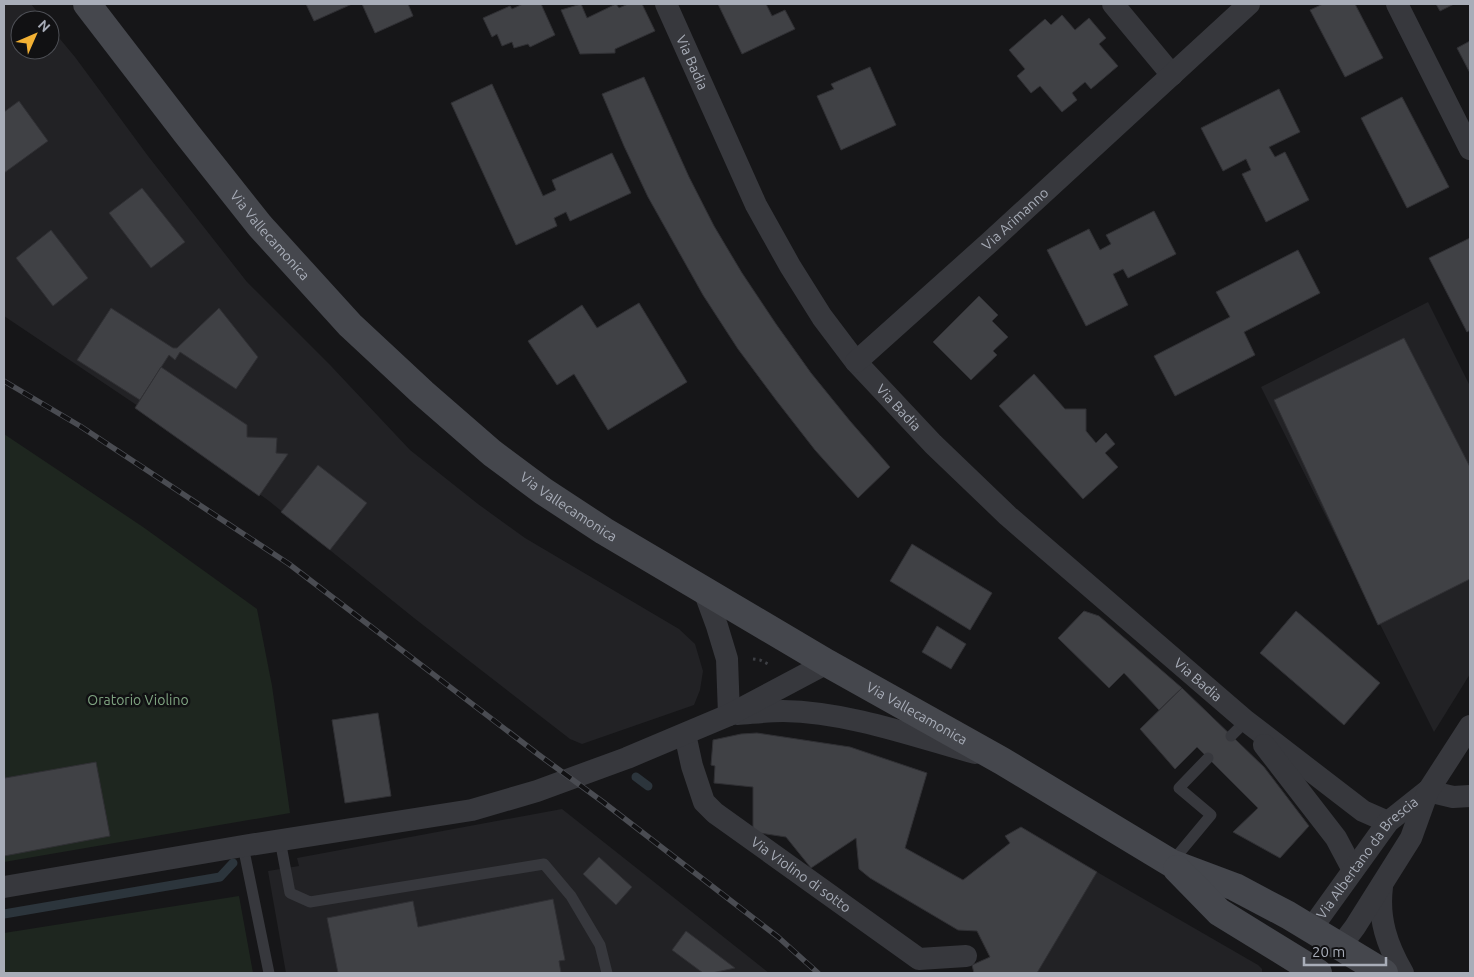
<svg xmlns="http://www.w3.org/2000/svg" width="1474" height="977" font-family="Ubuntu,sans-serif">
	<style>
		.built { fill: #222225 }
		.green { fill: #1e261f }
		.lines { fill: none; stroke-linecap: round; stroke-linejoin: round }
		.stream { stroke: #2c353c; stroke-width: 9 }
		.building { fill: #404145; stroke: #303034 }
		.path { stroke: #3d3f44; stroke-width: 3; stroke-dasharray: 2.5 4; stroke-linecap: butt }
		.lane { stroke: #37383d; stroke-width: 11 }
		.street { stroke: #37383d; stroke-width: 22 }
		.secondary { stroke: #45474d; stroke-width: 28 }
		.rail-casing { stroke: #4a4c52; stroke-width: 5.5 }
		.rail { stroke: #111113; stroke-width: 4; stroke-dasharray: 11; stroke-linecap: butt }
		.labels { text-anchor: middle; stroke-width: 5; stroke-linejoin: round; paint-order: stroke }
		.street-label { font-size: 14px; fill: #a8adb8; stroke: #111113 }
		.park-label { font-size: 14px; fill: #7fa381; stroke: #111113 }
	</style>
	<rect width="100%" height="100%" fill="#161618"/>
	<g class="built">
		<polygon points="4,4 31,4 44,20 20,20 20,50 50,50 50,27 75,57 148,156 247,282 331,366 410,450 478,504 525,538 679,629 695,644 703,671 700,690 694,705 582,744 570,739 414,618 269,501 138,406 4,316"/>
		<polygon points="1428,302 1470,386 1470,674 1434,732 1261,387"/>
		<polygon points="562,809 769,973 286,973 268,871 299,866 297,858"/>
		<polygon points="1097,872 1258,965 1262,969 1262,973 1037,973"/>
	</g>
	<g class="green">
		<polygon points="4,434 143,527 257,609 272,686 290,813 4,862"/>
		<polygon points="239,896 253,973 4,973 4,933"/>
	</g>
	<g class="lines">
		<g class="stream">
			<polyline points="636,777 648,786"/>
			<polyline points="4,914 220,877 233,863"/>
		</g>
	</g>
	<g class="building">
		<polygon points="306,4 352,4 314,21"/>
		<polygon points="362,4 408,4 413,16 375,33"/>
		<polygon points="523,4 541,4 555,35 530,47 528,44 514,48 512,42 502,46 497,34 492,37 483,18 510,6 512,9"/>
		<polygon points="581,4 587,18 616,4 619,8 628,4 642,4 655,31 615,49 615,53 580,54 561,10"/>
		<polygon points="718,4 766,4 772,16 785,10 795,29 742,54"/>
		<polygon points="1323,4 1355,4 1383,58 1345,77 1310,10"/>
		<polygon points="1436,4 1454,4 1440,11"/>
		<polygon points="1062,15 1075,30 1089,18 1106,38 1099,44 1118,66 1091,89 1085,82 1072,93 1077,100 1062,112 1040,86 1031,93 1017,76 1025,69 1009,50 1045,19 1051,25"/>
		<polygon points="1470,41 1470,73 1457,48"/>
		<polygon points="870,67 896,125 841,150 817,96 834,89 831,84"/>
		<polygon points="644,77 689,177 714,226 742,273 776,324 811,373 850,421 890,467 858,498 815,450 776,400 738,349 703,295 648,197 624,146 602,94"/>
		<polygon points="492,84 543,196 556,190 552,180 612,153 631,193 570,221 566,212 554,218 557,226 516,245 451,103"/>
		<polygon points="1279,89 1300,132 1269,147 1275,157 1285,152 1309,200 1266,222 1242,174 1251,170 1246,159 1223,171 1201,128"/>
		<polygon points="1402,97 1449,187 1407,208 1361,118"/>
		<polygon points="19,101 48,141 4,173 4,112"/>
		<polygon points="142,188 185,242 151,268 109,213"/>
		<polygon points="1154,211 1176,254 1128,278 1123,269 1113,274 1128,305 1086,326 1047,250 1089,229 1100,250 1111,244 1106,235"/>
		<polygon points="51,230 88,278 53,306 16,258"/>
		<polygon points="1470,238 1470,330 1467,332 1429,258"/>
		<polygon points="1298,250 1320,293 1244,332 1255,355 1175,396 1154,356 1230,317 1216,292"/>
		<polygon points="979,296 998,315 992,321 1008,337 993,351 997,355 971,380 933,342"/>
		<polygon points="639,303 687,382 608,430 574,374 557,385 528,341 582,305 597,328"/>
		<polygon points="111,308 173,348 177,348 219,308 258,357 236,389 180,352 175,360 169,355 140,400 77,360"/>
		<polygon points="1404,338 1470,467 1470,579 1378,625 1274,400"/>
		<polygon points="161,367 247,425 247,437 277,438 276,453 288,454 259,496 135,408"/>
		<polygon points="1034,374 1065,409 1086,409 1086,431 1096,443 1106,433 1115,444 1105,453 1118,467 1083,499 999,406"/>
		<polygon points="318,465 367,503 330,550 281,512"/>
		<polygon points="912,544 992,593 970,630 890,581"/>
		<polygon points="1084,611 1099,616 1182,688 1159,710 1124,673 1109,688 1058,638"/>
		<polygon points="1296,611 1380,683 1344,725 1260,653"/>
		<polygon points="937,626 966,644 951,669 922,652"/>
		<polygon points="1182,688 1264,767 1309,826 1280,858 1233,832 1258,808 1197,747 1175,769 1140,729"/>
		<polygon points="378,713 391,796 345,803 332,720"/>
		<polygon points="757,733 850,747 927,773 905,848 963,880 1010,843 1005,836 1021,827 1097,872 1037,973 974,973 972,965 990,957 977,931 958,930 870,878 859,869 856,838 811,868 786,837 753,832 753,787 714,783 715,766 711,765 713,740 741,734"/>
		<polygon points="96,762 110,836 4,856 4,768 5,778"/>
		<polygon points="599,857 632,887 616,905 583,874"/>
		<polygon points="553,899 565,960 559,961 561,973 338,973 327,918 413,901 418,927"/>
		<polygon points="686,931 735,968 712,973 703,973 672,950"/>
	</g>
	<g class="lines">
		<polyline class="path" points="753,659 760,660 770,665"/>
		<g class="lane">
			<polyline points="1231,736 1246,721"/>
			<polyline points="280,840 290,893 310,902 544,864 571,896 600,945 607,973"/>
			<polyline points="243,846 269,973"/>
			<polyline points="1171,863 1211,815 1179,788 1208,758"/>
		</g>
		<g class="street">
			<path id="s1" d="M666,4L756,205L790,266L822,317L856,362L933,444L1008,516L1246,721L1363,811L1388,822"/>
			<polyline points="1113,4 1172,75"/>
			<polyline points="1397,4 1470,149"/>
			<path id="s2" d="M856,362L990,242L1249,4"/>
			<polyline points="703,588 717,626 727,659 729,715"/>
			<path d="M737,714C752,713 768,711 783,711C848,712 914,736 975,753"/>
			<path id="s3" d="M685,734L692,766L704,802L715,813L919,959L966,956"/>
			<polyline points="1264,745 1336,838 1353,870"/>
			<polyline points="1428,791 1453,797 1470,796"/>
			<polyline points="4,887 243,846 472,810 537,791 627,758 729,715 827,663"/>
			<path d="M1382,887C1378,919 1387,945 1403,973"/>
			<path id="s4" d="M1311,929L1388,822L1427,791"/>
			<polyline points="1340,947 1355,927 1411,838 1428,791 1470,726"/>
		</g>
		<g class="secondary">
			<path id="s5" d="M87,4L187,134L260,226L350,325L423,393L492,453L543,491L604,531L827,663L1002,761L1171,863L1235,887L1288,915L1384,973"/>
			<polyline points="1177,869 1219,912 1318,973"/>
		</g>
		<g class="rail-casing">
			<polyline id="rail" points="4,381 80,426 289,564 539,755 603,802 778,937 818,973"/>
		</g>
		<use href="#rail" class="rail"/>
	</g>
	<g class="labels">
		<g class="street-label">
			<text dy="5" stroke="none"><textPath href="#s1" startOffset="64">Via Badia</textPath></text>
			<text dy="5" stroke="none"><textPath href="#s2" startOffset="214">Via Arimanno</textPath></text>
			<text dy="5" stroke="none"><textPath href="#s5" startOffset="295">Via Vallecamonica</textPath></text>
			<text dy="5" stroke="none"><textPath href="#s1" startOffset="469">Via Badia</textPath></text>
			<text dy="5" stroke="none"><textPath href="#s5" startOffset="700">Via Vallecamonica</textPath></text>
			<text dy="5" stroke="none"><textPath href="#s1" startOffset="874">Via Badia</textPath></text>
			<text dy="5" stroke="none"><textPath href="#s5" startOffset="1105">Via Vallecamonica</textPath></text>
			<text dy="5" stroke="none"><textPath href="#s4" startOffset="91">Via Albertano da Brescia</textPath></text>
			<text dy="5" stroke="none"><textPath href="#s3" startOffset="192">Via Violino di sotto</textPath></text>
		</g>
		<g class="park-label">
			<text x="138" y="705">Oratorio Violino</text>
		</g>
	</g>
	<rect width="1474" height="977" fill="none" stroke="#a8adb8" stroke-width="10"/>
	<g transform="translate(35 35) rotate(45)"><circle r="24" fill="#111113" stroke="#4d4f55"/>
	<path d="M0-4L9 19L0 12L-9 19Z" fill="#f2b134"/>
	<text y="-8" font-size="14" font-weight="bold" text-anchor="middle" fill="#a8adb8">N</text>
	</g>
	<path d="M1304 957v8h82v-8" fill="none" stroke="#a8adb8" stroke-width="2.5"/>
	<text x="1312" y="957" font-size="15" fill="#a8adb8" stroke="#111113" stroke-width="4" paint-order="stroke">20 m</text>
</svg>
